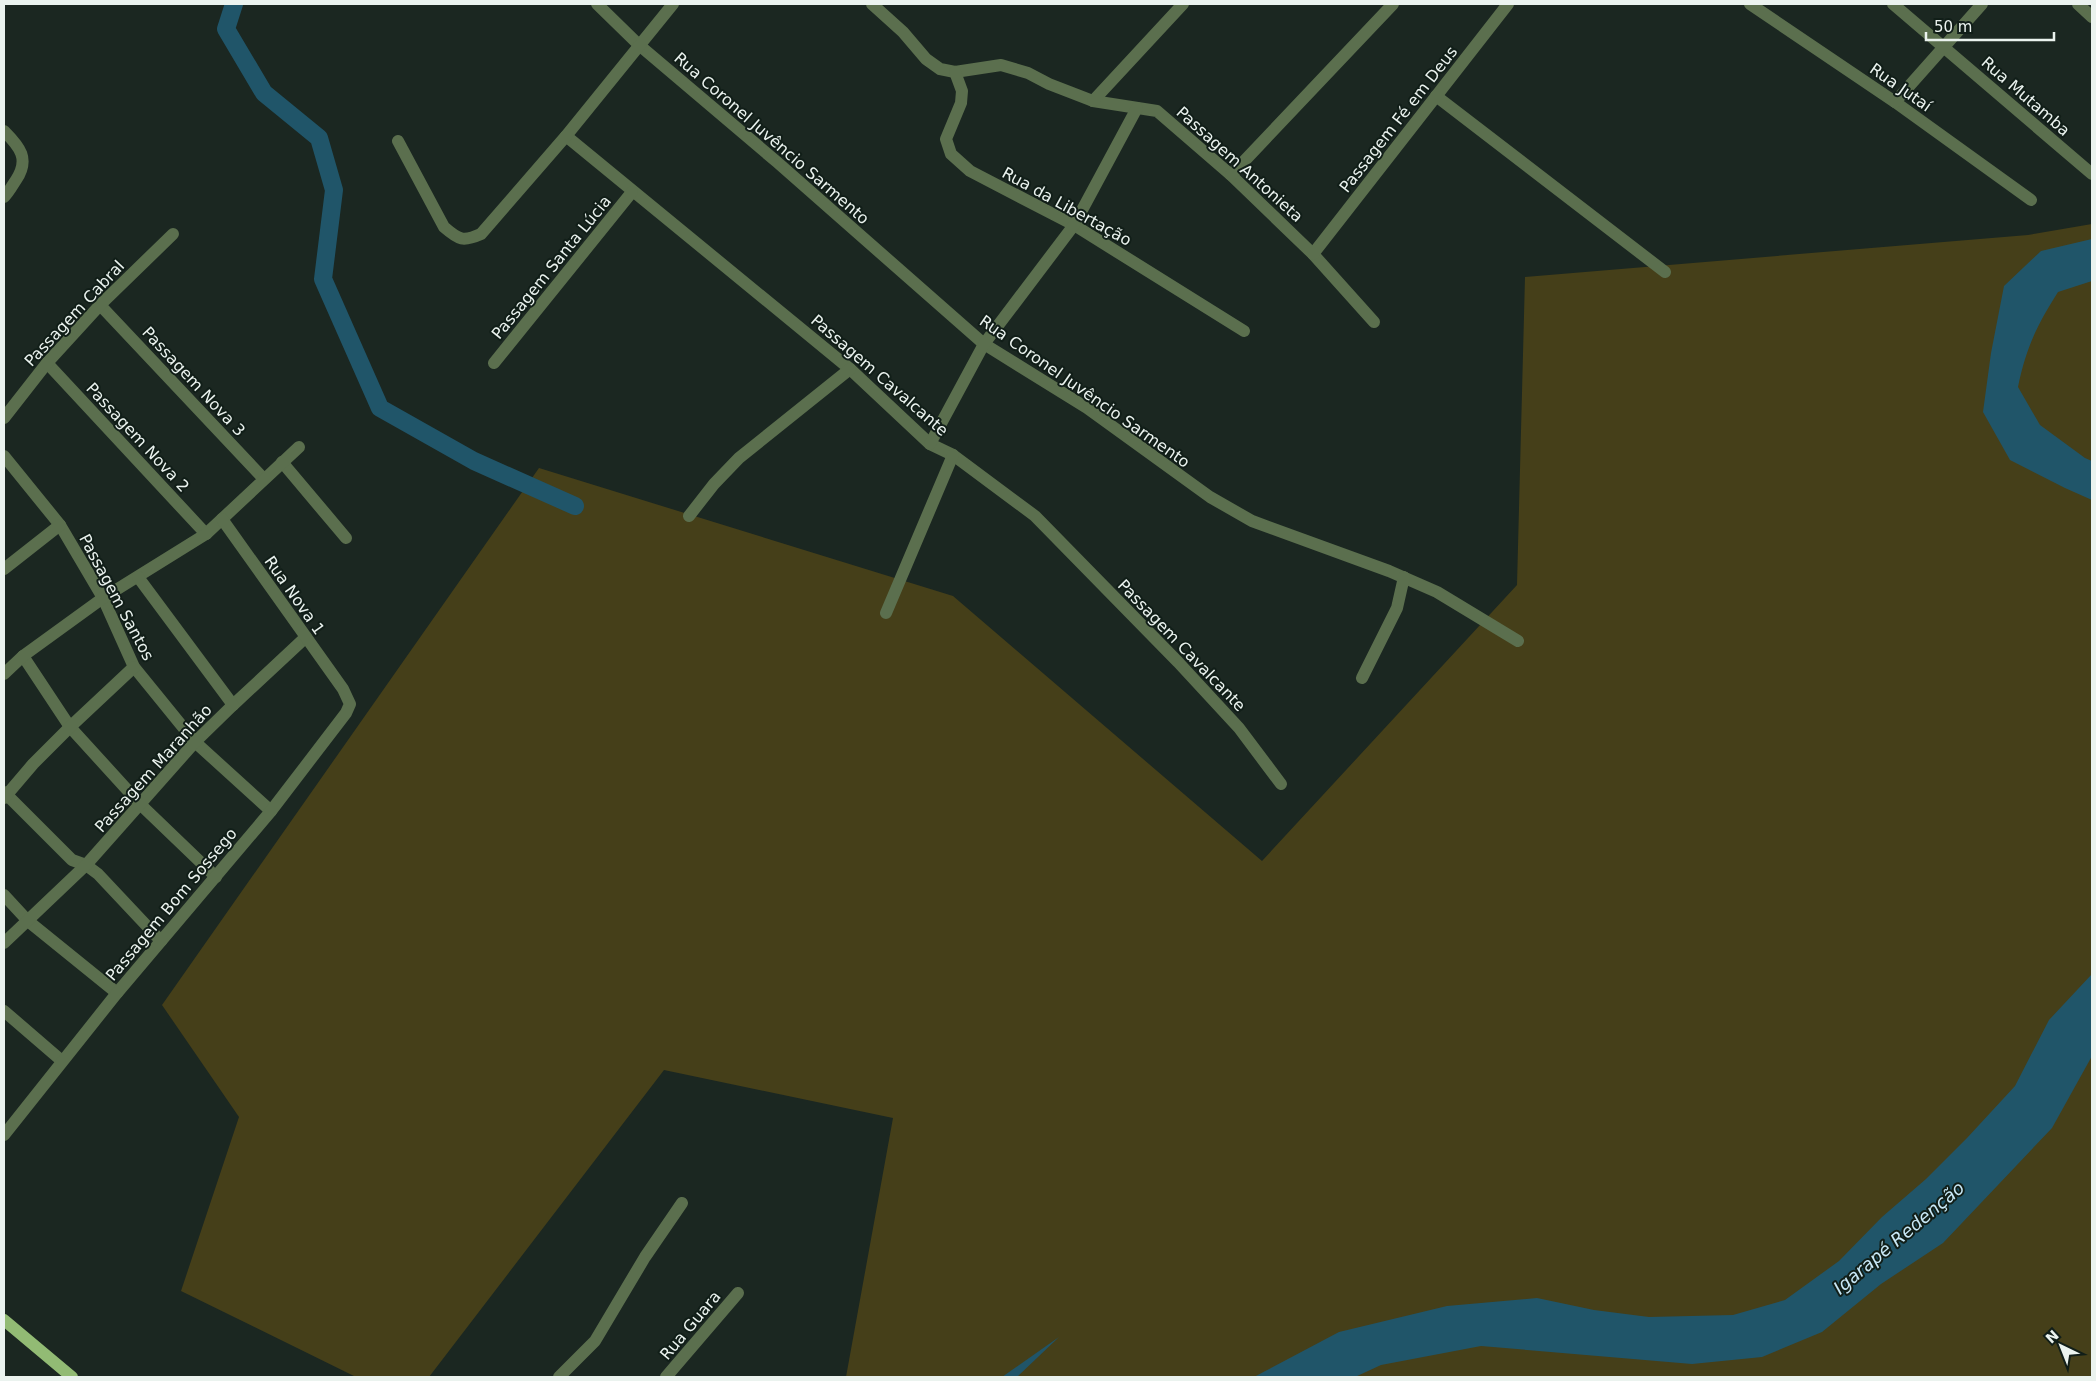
<svg xmlns="http://www.w3.org/2000/svg" width="2096" height="1381" font-family="'DejaVu Sans',sans-serif">
	<style>
		.green { fill: #453f19 }
		.water { fill: #205569 }
		.lines { fill: none; stroke-linecap: round; stroke-linejoin: round }
		.canal { stroke: #205569; stroke-width: 18 }
		.minor { stroke: #5b6f4e; stroke-width: 12 }
		.major { stroke: #92bb74; stroke-width: 12 }
		.labels { text-anchor: middle; stroke-width: 4; stroke-linejoin: round; paint-order: stroke }
		.street-label { font-size: 16px; fill: #ebf3ef; stroke: #111e18 }
		.water-label { font-size: 18px; font-style: italic; fill: #c9e8f6; stroke: #111e18 }
	</style>
	<rect width="100%" height="100%" fill="#1b2721"/>
	<polygon class="green" points="2092,224 2092,1377 846,1377 893,1118 664,1070 429,1377 356,1377 181,1291 239,1117 162,1005 539,468 953,596 1262,861 1517,585 1525,277 2028,235"/>
	<g class="water">
		<path d="M2092,239V281L2058,292C2037,325 2026,348 2018,387L2040,425L2085,458L2092,461V500L2065,488L2010,460L1983,412L1991,353L2004,286L2041,251Z"/>
		<polygon points="2092,974 2092,1056 2052,1128 1943,1243 1881,1284 1822,1332 1762,1357 1692,1364 1481,1346 1381,1365 1355,1377 1254,1377 1339,1332 1447,1306 1537,1298 1594,1310 1649,1317 1733,1315 1785,1300 1839,1261 1882,1217 1926,1179 1967,1138 2015,1086 2049,1020"/>
		<polygon points="1059,1337 1017,1377 1002,1377"/>
	</g>
	<g class="lines">
		<polyline class="canal" points="234,4 226,29 264,93 319,138 334,190 323,279 380,408 474,461 575,506"/>
		<g class="minor">
			<polyline points="597,4 639,45 777,162 984,344 1087,408 1210,497 1252,521 1389,571 1437,592 1518,641"/>
			<polyline points="872,4 903,32 926,59 940,69 955,72 1001,65 1028,73 1049,84 1093,101 1157,111 1231,175 1313,254 1374,322"/>
			<polyline points="1750,4 1895,102 2031,200"/>
			<polyline points="1893,4 2092,174"/>
			<polyline points="2078,4 2092,17"/>
			<polyline points="955,72 962,91 961,103 946,139 951,154 970,171 1074,225 1244,331"/>
			<polyline points="1436,96 1665,272"/>
			<polyline points="1093,101 1183,4"/>
			<polyline points="1895,102 1982,4"/>
			<path d="M4,131C20,147 30,159 16,180C12,186 9,192 4,197"/>
			<polyline points="566,136 850,369 930,444 953,455 1035,516 1178,662 1239,728 1281,784"/>
			<path d="M398,141L444,227C459,240 463,242 481,234L566,136L673,4"/>
			<polyline points="1231,175 1393,4"/>
			<polyline points="1313,254 1508,4"/>
			<polyline points="100,305 264,479"/>
			<polyline points="47,363 206,534"/>
			<polyline points="494,363 632,192"/>
			<polyline points="4,418 47,363 100,305 173,234"/>
			<polyline points="930,444 984,344 1074,225 1137,108"/>
			<polyline points="4,456 60,525 103,598 134,667 195,742 271,811"/>
			<polyline points="282,462 346,538"/>
			<polyline points="689,516 714,484 739,458 850,369"/>
			<polyline points="4,569 60,525"/>
			<polyline points="886,613 953,455"/>
			<polyline points="23,656 70,727 141,805 216,877"/>
			<polyline points="4,674 23,656 103,598 206,534 299,447"/>
			<polyline points="1362,678 1397,608 1404,577"/>
			<polyline points="233,705 306,637"/>
			<polyline points="4,792 72,860 86,865 98,874 161,941"/>
			<polyline points="4,798 33,764 70,727 134,667"/>
			<polyline points="4,895 28,921 117,993"/>
			<polyline points="4,943 86,865 195,742 233,705 138,577"/>
			<polyline points="4,1011 62,1061"/>
			<polyline points="4,1135 117,993 271,811 346,713 350,704 343,689 222,519"/>
			<polyline points="559,1377 595,1341 645,1257 682,1203"/>
			<polyline points="666,1377 738,1293"/>
		</g>
		<polyline class="major" points="4,1320 72,1377"/>
	</g>
	<g class="labels">
		<g class="street-label">
			<text transform="translate(1901 87) rotate(35)" y="6">Rua Jutaí</text>
			<text transform="translate(2026 96) rotate(41)" y="6">Rua Mutamba</text>
			<text transform="translate(1398 119) rotate(-52)" y="6">Passagem Fé em Deus</text>
			<text transform="translate(772 138) rotate(41)" y="6">Rua Coronel Juvêncio Sarmento</text>
			<text transform="translate(1240 164) rotate(42)" y="6">Passagem Antonieta</text>
			<text transform="translate(1067 206) rotate(29)" y="6">Rua da Libertação</text>
			<text transform="translate(551 267) rotate(-51)" y="6">Passagem Santa Lúcia</text>
			<text transform="translate(74 313) rotate(-47)" y="6">Passagem Cabral</text>
			<text transform="translate(880 375) rotate(41)" y="6">Passagem Cavalcante</text>
			<text transform="translate(194 381) rotate(47)" y="6">Passagem Nova 3</text>
			<text transform="translate(1085 391) rotate(35)" y="6">Rua Coronel Juvêncio Sarmento</text>
			<text transform="translate(138 437) rotate(47)" y="6">Passagem Nova 2</text>
			<text transform="translate(295 595) rotate(55)" y="6">Rua Nova 1</text>
			<text transform="translate(117 597) rotate(62)" y="6">Passagem Santos</text>
			<text transform="translate(1182 645) rotate(46)" y="6">Passagem Cavalcante</text>
			<text transform="translate(153 768) rotate(-48)" y="6">Passagem Maranhão</text>
			<text transform="translate(171 904) rotate(-50)" y="6">Passagem Bom Sossego</text>
			<text transform="translate(690 1325) rotate(-50)" y="6">Rua Guara</text>
		</g>
		<g class="water-label">
			<text transform="translate(1899 1238) rotate(-40)" y="6">Igarapé Redenção</text>
		</g>
	</g>
	<rect width="2096" height="1381" fill="none" stroke="#ebf3ef" stroke-width="10"/>
	<g transform="translate(2061 1346) rotate(317)" stroke="#111e18" stroke-width="4" paint-order="stroke">
	<path d="M0-4L9 19L0 12L-9 19Z" fill="#ebf3ef"/>
	<text y="-8" font-size="14" font-weight="bold" text-anchor="middle" fill="#ebf3ef">N</text>
	</g>
	<path d="M1926 32v8h128v-8" fill="none" stroke="#ebf3ef" stroke-width="2.5"/>
	<text x="1934" y="32" font-size="15" fill="#ebf3ef" stroke="#111e18" stroke-width="4" paint-order="stroke">50 m</text>
</svg>
